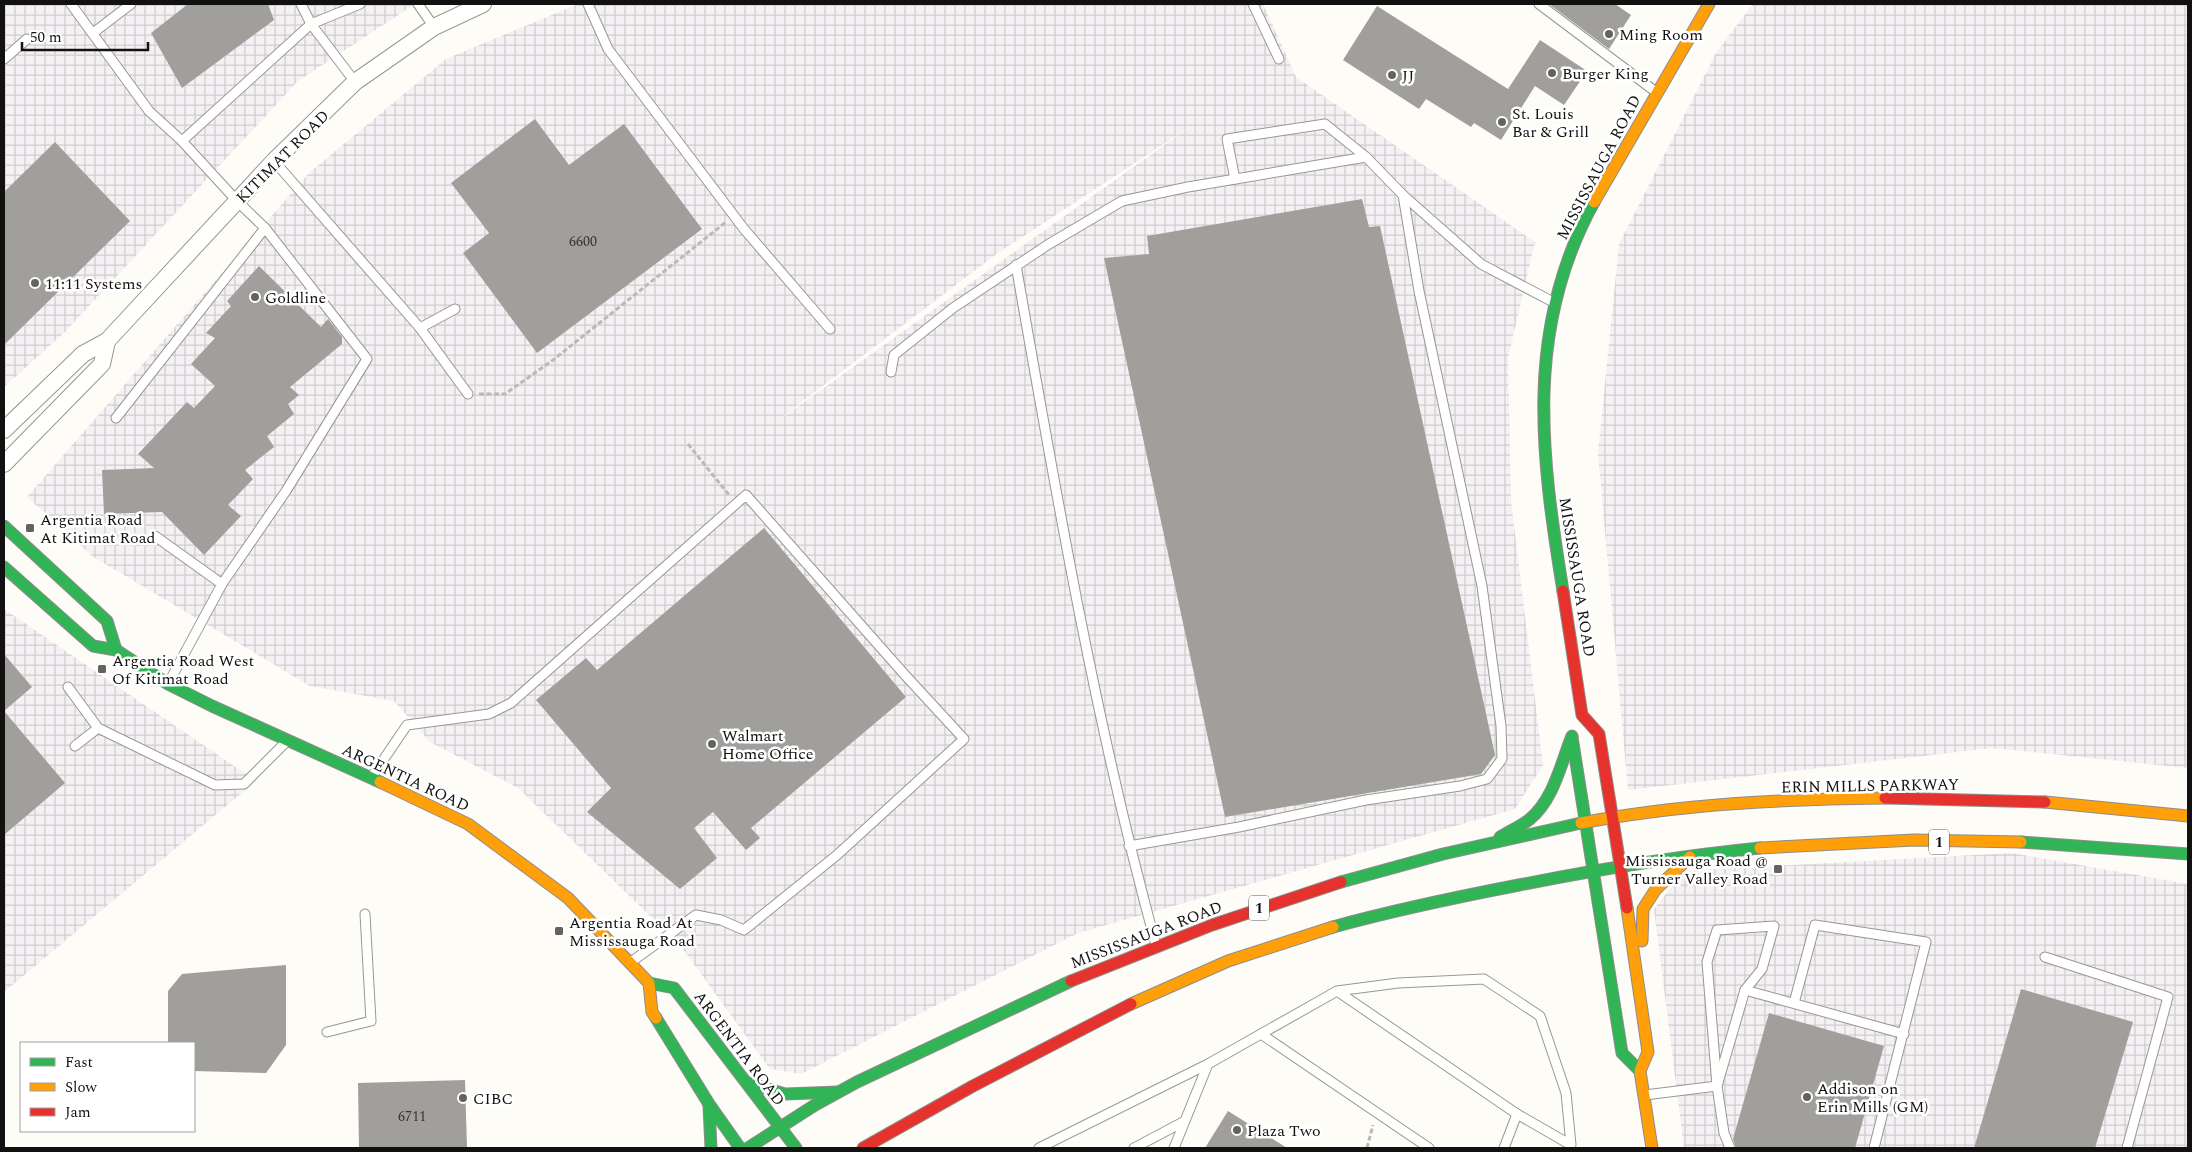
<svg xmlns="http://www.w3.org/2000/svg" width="2192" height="1152" font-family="Spectral,serif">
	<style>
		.industrial { fill: url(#industrial-grid); fill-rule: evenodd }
		.building { fill: #a19f9c }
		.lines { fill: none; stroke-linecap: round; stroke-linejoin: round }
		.lane-casing { stroke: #979795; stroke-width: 11 }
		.street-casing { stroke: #979795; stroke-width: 18 }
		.fast-casing { stroke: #8e8d8b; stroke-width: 13 }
		.slow-casing { stroke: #8e8d8b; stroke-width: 13 }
		.jam-casing { stroke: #8e8d8b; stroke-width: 13 }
		.path { stroke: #b9b9b8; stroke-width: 3; stroke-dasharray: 5 2.5; stroke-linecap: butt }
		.lane { stroke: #fffffe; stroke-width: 9 }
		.street { stroke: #fffffe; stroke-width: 16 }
		.fast { stroke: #30b455; stroke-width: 11 }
		.slow { stroke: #ff9f0a; stroke-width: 11 }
		.jam { stroke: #e5322d; stroke-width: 11 }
		.poi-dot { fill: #646362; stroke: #fff; stroke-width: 2 }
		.labels { text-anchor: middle; stroke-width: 5; stroke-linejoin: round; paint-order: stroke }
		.number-label { font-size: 14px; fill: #353434 }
		.shield { fill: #fff; stroke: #585858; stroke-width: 1 }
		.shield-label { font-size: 15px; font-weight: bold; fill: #111 }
		.poi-label { font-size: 16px; fill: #111; stroke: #fff; text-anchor: start }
		.street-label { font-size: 16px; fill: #111; stroke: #fff }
	</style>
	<defs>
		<pattern id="industrial-grid" width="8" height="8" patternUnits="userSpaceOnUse" patternTransform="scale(1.25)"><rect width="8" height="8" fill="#f5f0f3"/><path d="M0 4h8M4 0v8" fill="none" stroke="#d1cdcf"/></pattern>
	</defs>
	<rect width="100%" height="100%" fill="#fdfcf7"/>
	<g class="industrial">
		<polygon points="4,4 415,4 298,81 64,333 4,387"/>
		<path d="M578,4H1263L1296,77L1535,242L1508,358L1511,501L1543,765L1515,809L1078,933L801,1074L770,1069L680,945L518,788L430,742L394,701L310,686L92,556L27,497L309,173L446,59ZM1188,128L783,417H782L998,253Z"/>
		<polygon points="1753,4 2188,4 2188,768 1992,748 1628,790 1598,453 1619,244 1716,53"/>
		<polygon points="4,609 256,781 4,992"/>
		<polygon points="2012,853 2188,884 2188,1148 1684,1148 1654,909 1684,871"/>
	</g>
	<g class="building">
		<polygon points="188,4 268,4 274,20 182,88 151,33"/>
		<polygon points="1549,4 1615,4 1631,15 1609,49"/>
		<polygon points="1377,6 1508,89 1540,40 1587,71 1564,105 1535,86 1501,140 1474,123 1471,127 1426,99 1419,109 1343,60"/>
		<polygon points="535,119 569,165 624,124 702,229 537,353 463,253 489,233 451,183"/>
		<polygon points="55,142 130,221 4,345 4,192"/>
		<polygon points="1362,199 1369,227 1380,226 1495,755 1481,774 1225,817 1104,258 1149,254 1147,236"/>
		<polygon points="259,266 321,327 328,319 342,337 342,344 290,387 299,395 288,404 294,414 267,436 274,447 245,470 253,479 228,505 241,516 204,555 162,512 104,514 102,470 154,468 138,454 187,402 194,408 215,386 191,364 215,338 206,333 231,306 227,301"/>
		<polygon points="764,528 906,697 751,828 760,838 746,850 713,812 694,828 717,858 680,889 587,812 611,788 536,700 586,658 597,670"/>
		<polygon points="4,654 32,687 4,711 65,783 4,835"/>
		<polygon points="286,965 286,1045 266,1073 194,1071 194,1043 168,1043 168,991 182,974"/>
		<polygon points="2021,989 2133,1022 2095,1148 1974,1148"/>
		<polygon points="1769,1013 1884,1046 1855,1148 1736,1148 1733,1139"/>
		<polygon points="465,1080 467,1148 359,1148 358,1083"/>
		<polygon points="1228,1111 1287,1148 1205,1148"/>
	</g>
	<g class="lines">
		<g class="lane-casing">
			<g id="lane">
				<polyline points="71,4 149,111 182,141 237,201 265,228 367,359 286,491 222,584 168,684"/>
				<polyline points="301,4 311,24 355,82"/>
				<polyline points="418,4 434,27"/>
				<polyline points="588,4 608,49 744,229 830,329"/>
				<polyline points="1253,4 1279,59"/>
				<polyline points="1539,4 1656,92"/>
				<polyline points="93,33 131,4"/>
				<polyline points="4,59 27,39"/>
				<polyline points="182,141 311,24 360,4"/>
				<polyline points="274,161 420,328 468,394"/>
				<polyline points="1235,179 1227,139 1325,124 1366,157"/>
				<path d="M1016,265C1056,493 1095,722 1156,945"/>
				<polyline points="420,328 455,309"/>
				<polyline points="891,372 894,355 953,308 1049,244 1122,201 1188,187 1366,157 1403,195 1481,264 1555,303"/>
				<polyline points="116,418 265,228"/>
				<polyline points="155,536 222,584"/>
				<polyline points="68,687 98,728 215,785 244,784 287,741"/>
				<polyline points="75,746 98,728"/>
				<polyline points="371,778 407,725 489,714 511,703 746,495 905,675 964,739 837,855 744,930 721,920 696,915 631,962"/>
				<polyline points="1129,846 1239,827 1366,800 1460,786 1487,779 1502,759 1501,726 1482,586 1419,291 1403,195"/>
				<polyline points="2045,957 2168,997 2127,1148"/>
				<polyline points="1794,1003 1815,925 1926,942 1874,1148"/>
				<polyline points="327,1032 371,1021 365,914"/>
				<polyline points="1261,1034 1429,1148"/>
				<polyline points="1645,1095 1717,1086 1745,990 1904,1034"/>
				<polyline points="1039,1148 1208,1064"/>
				<polyline points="1134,1148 1183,1122"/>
				<polyline points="1174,1148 1208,1064 1337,991 1398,983 1484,979 1540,1016 1566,1093 1571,1145 1517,1114 1337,991"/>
				<polyline points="1504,1148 1517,1114"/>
				<polyline points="1730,1148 1724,1133 1717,1086 1707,962 1717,930 1774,926 1762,969 1745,990"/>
			</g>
		</g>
		<g class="street-casing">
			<g id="street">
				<polyline points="4,430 83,354 107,341 274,161 355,82 434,27 483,4"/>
				<polyline points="4,464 102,364 107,341"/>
			</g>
		</g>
		<g class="fast-casing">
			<g id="fast">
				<polyline points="4,526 107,621 116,650"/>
				<polyline points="4,567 93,646 116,650 168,684 212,706 380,782"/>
				<path d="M1563,591C1541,455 1524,329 1594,202"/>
				<polyline points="1572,737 1622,1053 1640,1071"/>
				<path d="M1500,837C1510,831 1521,826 1530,819C1554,799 1561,763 1572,736"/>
				<polyline points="2021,842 2188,854"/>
				<polyline points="1341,882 1443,854 1581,823"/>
				<path d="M1333,927C1394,910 1457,897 1519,885C1600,869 1679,856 1760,848"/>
				<polyline points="649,983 674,988 796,1148"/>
				<polyline points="656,1018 709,1104 740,1148"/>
				<polyline points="748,1083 785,1094 838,1092"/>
				<polyline points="709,1106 711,1148"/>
				<polyline points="748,1148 815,1105 857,1082 1071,981"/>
			</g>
		</g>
		<g class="slow-casing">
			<g id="slow">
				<polyline points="1594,202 1709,4"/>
				<polyline points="380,782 468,824 568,898 649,983 652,1012 656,1018"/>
				<polyline points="2045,802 2188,816"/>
				<path d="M1581,823C1681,804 1784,799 1885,798"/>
				<polyline points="1760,848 1914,840 2021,842"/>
				<polyline points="1627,908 1648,1052 1640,1071 1652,1148"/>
				<polyline points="1642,941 1643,909 1656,889 1690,857"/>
				<polyline points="1131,1004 1228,961 1333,927"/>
			</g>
		</g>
		<g class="jam-casing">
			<g id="jam">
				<polyline points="1563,591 1582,715 1599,734 1627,908"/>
				<polyline points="1885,798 2045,802"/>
				<polyline points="1071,981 1212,925 1341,882"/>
				<polyline points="863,1148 973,1086 1131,1004"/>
			</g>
		</g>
		<g class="path">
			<polyline points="479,394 505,394 553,360 726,222"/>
			<polyline points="688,444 729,495"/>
			<polyline points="1367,1148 1373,1125"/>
		</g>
		<use href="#lane" class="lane"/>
		<use href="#street" class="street"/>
		<use href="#fast" class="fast"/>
		<use href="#slow" class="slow"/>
		<use href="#jam" class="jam"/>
	</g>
	<g class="poi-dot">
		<circle cx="1609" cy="34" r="5"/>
		<circle cx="1552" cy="73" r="5"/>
		<circle cx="1392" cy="75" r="5"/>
		<circle cx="1502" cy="122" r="5"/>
		<circle cx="35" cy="283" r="5"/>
		<circle cx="255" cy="297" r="5"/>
		<rect x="25" y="523" width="10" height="10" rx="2.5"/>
		<rect x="97" y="664" width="10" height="10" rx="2.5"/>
		<circle cx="712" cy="744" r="5"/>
		<rect x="1773" y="864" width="10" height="10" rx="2.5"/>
		<rect x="554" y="926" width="10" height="10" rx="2.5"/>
		<circle cx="1807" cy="1097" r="5"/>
		<circle cx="463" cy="1098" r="5"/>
		<circle cx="1237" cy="1130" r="5"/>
	</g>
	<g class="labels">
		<g class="number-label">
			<text x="583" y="246">6600</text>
			<text x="412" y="1121">6711</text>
		</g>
		<g class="shield">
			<rect x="1929" y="829.5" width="20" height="25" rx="4"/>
			<rect x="1249" y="895.5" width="20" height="25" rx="4"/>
		</g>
		<g class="shield-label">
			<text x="1939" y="847">1</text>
			<text x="1259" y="913">1</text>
		</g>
		<g class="poi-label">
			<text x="1619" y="40">Ming Room</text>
			<text x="1562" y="79">Burger King</text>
			<text x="1402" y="81">JJ</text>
			<text x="1512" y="119">St. Louis<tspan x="1512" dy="18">Bar &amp; Grill</tspan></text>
			<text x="45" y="289">11:11 Systems</text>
			<text x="265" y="303">Goldline</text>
			<text x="40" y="525">Argentia Road<tspan x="40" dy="18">At Kitimat Road</tspan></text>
			<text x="112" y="666">Argentia Road West<tspan x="112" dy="18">Of Kitimat Road</tspan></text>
			<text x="722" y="741">Walmart<tspan x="722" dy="18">Home Office</tspan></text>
			<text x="1768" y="866" text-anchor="end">Mississauga Road @<tspan x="1768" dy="18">Turner Valley Road</tspan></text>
			<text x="569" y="928">Argentia Road At<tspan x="569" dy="18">Mississauga Road</tspan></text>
			<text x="1817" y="1094">Addison on<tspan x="1817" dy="18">Erin Mills (GM)</tspan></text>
			<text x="473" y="1104">CIBC</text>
			<text x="1247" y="1136">Plaza Two</text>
		</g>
		<g class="street-label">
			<text transform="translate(282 156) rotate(-45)" y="6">KITIMAT ROAD</text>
			<text transform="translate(1598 167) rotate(-62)" y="6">MISSISSAUGA ROAD</text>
			<text transform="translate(1578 577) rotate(81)" y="6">MISSISSAUGA ROAD</text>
			<text transform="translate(406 777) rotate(25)" y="6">ARGENTIA ROAD</text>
			<text transform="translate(1870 785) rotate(-1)" y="6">ERIN MILLS PARKWAY</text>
			<text transform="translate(1146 934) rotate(-21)" y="6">MISSISSAUGA ROAD</text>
			<text transform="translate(740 1048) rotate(53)" y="6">ARGENTIA ROAD</text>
		</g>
	</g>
	<rect width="2192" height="1152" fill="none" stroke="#111111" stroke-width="10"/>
	<rect x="20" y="1042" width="175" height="90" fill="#ffffff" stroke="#a0a0a0"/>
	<rect x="30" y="1058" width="25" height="8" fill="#30b455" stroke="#a0a0a0"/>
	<text x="65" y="1067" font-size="15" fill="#111111">Fast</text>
	<rect x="30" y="1083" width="25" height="8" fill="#ff9f0a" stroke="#a0a0a0"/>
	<text x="65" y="1092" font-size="15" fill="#111111">Slow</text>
	<rect x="30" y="1108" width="25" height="8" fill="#e5322d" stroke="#a0a0a0"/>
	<text x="65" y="1117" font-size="15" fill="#111111">Jam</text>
	<path d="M22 42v8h126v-8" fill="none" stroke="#111111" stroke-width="2.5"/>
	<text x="30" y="42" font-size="15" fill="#111111" stroke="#ffffff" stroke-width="4" paint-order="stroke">50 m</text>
</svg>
